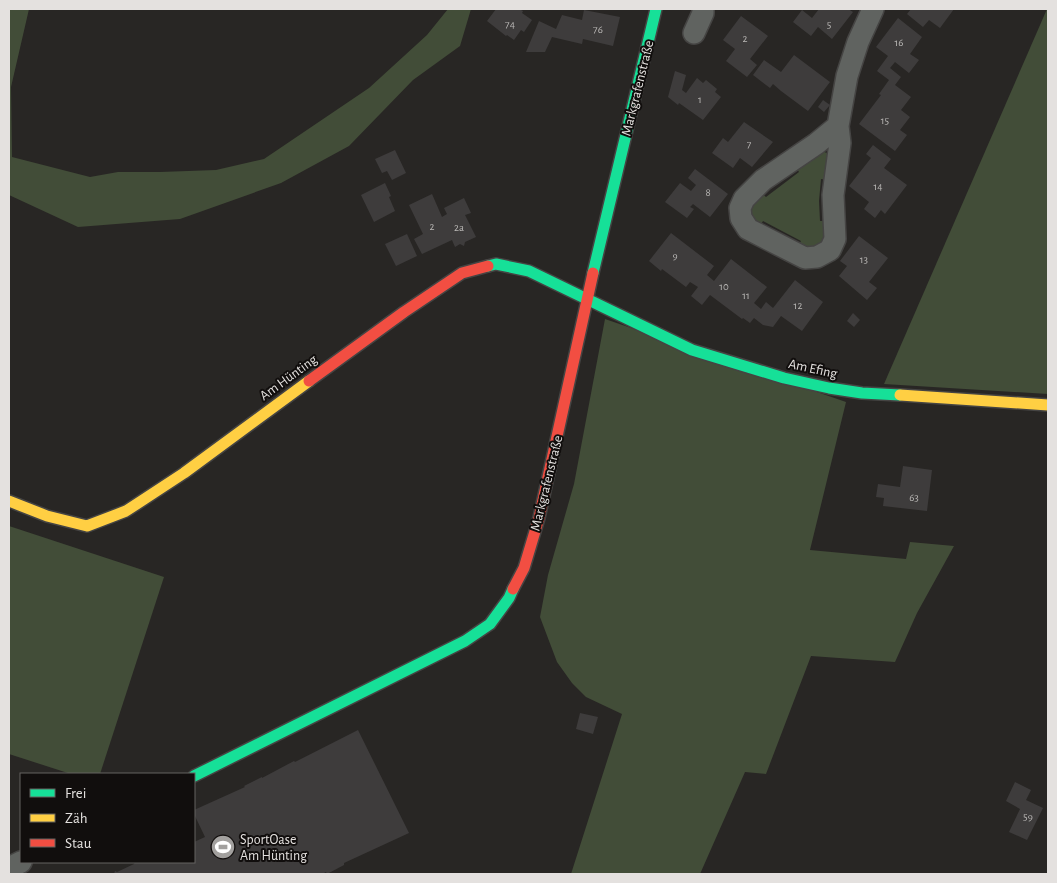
<svg xmlns="http://www.w3.org/2000/svg" width="1057" height="883" font-family="'Alegreya Sans',sans-serif">
	<style>
		.green { fill: #424d38 }
		.building { fill: #3e3c3c }
		.lines { fill: none; stroke-linecap: round; stroke-linejoin: round }
		.street-casing { stroke: #454443; stroke-width: 24 }
		.fast-casing { stroke: #454443; stroke-width: 14 }
		.slow-casing { stroke: #454443; stroke-width: 14 }
		.jam-casing { stroke: #454443; stroke-width: 14 }
		.street { stroke: #606360; stroke-width: 21 }
		.fast { stroke: #16e098; stroke-width: 11 }
		.slow { stroke: #ffcf43; stroke-width: 11 }
		.jam { stroke: #f24e42; stroke-width: 11 }
		.labels { text-anchor: middle; stroke-width: 4; stroke-linejoin: round; paint-order: stroke }
		.number-label { font-size: 11px; fill: #bab8b6 }
		.street-label { font-size: 14px; fill: #e4e1df; stroke: #110e0d }
		.poi-label { font-size: 14px; fill: #e4e1df; stroke: #110e0d; text-anchor: start }
	</style>
	<rect width="100%" height="100%" fill="#282624"/>
	<g class="green">
		<polygon points="9,9 29,9 11,87 12,157 90,177 118,172 160,172 216,170 264,159 369,88 427,35 448,9 471,9 460,46 413,80 349,146 281,183 180,219 78,227 9,195"/>
		<polygon points="1047,9 1048,394 884,384"/>
		<polygon points="823,151 830,155 827,180 821,179 819,201 820,221 826,221 827,238 814,249 798,246 801,241 763,221 760,226 750,216 750,206 761,193 766,197 799,172 796,167"/>
		<polygon points="605,319 846,402 810,550 906,559 910,542 954,546 917,613 895,662 811,656 766,774 745,772 700,874 571,874 622,714 586,697 572,683 557,662 540,617 548,575 574,484"/>
		<polygon points="9,526 164,577 100,774 71,774 9,754"/>
	</g>
	<g class="building">
		<polygon points="496,9 519,9 523,11 522,13 532,20 524,32 521,30 514,40 507,35 506,36 487,21"/>
		<polygon points="819,9 848,9 853,12 832,39 818,27 811,36 793,22 802,10 812,18"/>
		<polygon points="911,9 954,9 940,28 929,20 923,27 907,14"/>
		<polygon points="584,10 620,17 613,46 583,39 582,44 552,37 545,52 526,52 539,21 556,29 562,15 582,20"/>
		<polygon points="741,16 768,36 750,59 757,65 747,77 726,61 735,49 723,40"/>
		<polygon points="898,18 922,37 910,54 919,60 909,73 895,62 890,68 901,77 895,85 911,97 901,110 910,117 900,130 907,135 895,151 859,124 881,95 879,94 889,80 877,71 888,56 876,47"/>
		<polygon points="794,55 830,82 808,111 781,91 773,84 770,88 753,75 764,60 781,72"/>
		<polygon points="675,71 686,75 682,90 686,93 697,78 703,83 706,80 717,89 715,92 721,97 703,120 679,103 678,105 668,97"/>
		<polygon points="823,100 830,105 824,112 818,107"/>
		<polygon points="744,122 773,142 752,167 740,158 733,168 712,153 723,138 728,142"/>
		<polygon points="873,145 891,159 884,168 907,185 885,214 881,210 875,218 864,209 869,202 849,186 871,158 866,154"/>
		<polygon points="395,150 406,173 392,180 387,171 382,173 375,159"/>
		<polygon points="695,169 728,194 710,217 693,204 690,207 694,209 687,218 665,202 680,183 691,191 696,185 688,178"/>
		<polygon points="385,183 391,196 389,197 395,211 374,222 361,195"/>
		<polygon points="432,194 442,217 447,214 444,208 464,198 471,213 465,215 476,237 465,242 464,246 460,244 455,247 452,240 422,254 414,239 423,234 409,205"/>
		<polygon points="671,233 714,266 707,275 714,281 731,259 767,287 754,303 761,309 766,302 773,308 795,280 823,302 802,331 781,316 773,327 763,325 754,318 750,323 743,318 742,319 710,295 702,305 691,296 698,287 690,282 686,287 662,269 661,271 649,261"/>
		<polygon points="407,234 417,256 396,266 385,244"/>
		<polygon points="859,236 888,258 869,282 877,288 867,300 839,276 847,266 840,261"/>
		<polygon points="853,313 860,320 854,327 847,321"/>
		<polygon points="903,466 932,470 927,511 883,506 884,498 876,497 878,484 900,487"/>
		<polygon points="580,713 598,717 593,734 576,729"/>
		<polygon points="358,730 409,833 344,863 344,865 327,874 326,872 322,874 114,874 115,871 117,872 134,864 135,862 194,862 194,842 205,837 194,814 194,810 245,787 244,786 262,777 262,778 294,761 295,762"/>
		<polygon points="1015,782 1031,790 1026,800 1043,808 1027,840 1009,832 1020,809 1006,801"/>
	</g>
	<g class="lines">
		<g class="street-casing">
			<g id="street">
				<polyline points="694,33 703,13 703,9"/>
				<polyline points="838,126 816,144 763,180 744,199 740,208 741,218 748,229 805,258 817,257 830,250 835,239 833,195 840,143 838,126 847,76 858,42 873,9"/>
				<polyline points="9,868 21,862"/>
			</g>
		</g>
		<g class="fast-casing">
			<g id="fast">
				<polyline points="488,266 496,264 529,271 692,350 784,378 829,388 862,393 900,395"/>
				<polyline points="593,273 656,9"/>
				<polyline points="194,776 465,641 490,624 509,598 513,589"/>
			</g>
		</g>
		<g class="slow-casing">
			<g id="slow">
				<polyline points="900,395 1048,405"/>
				<polyline points="9,501 47,516 87,526 126,511 184,473 309,381"/>
			</g>
		</g>
		<g class="jam-casing">
			<g id="jam">
				<polyline points="309,381 404,312 462,273 488,266"/>
				<polyline points="513,589 524,568 539,518 593,273"/>
			</g>
		</g>
		<use href="#street" class="street"/>
		<use href="#fast" class="fast"/>
		<use href="#slow" class="slow"/>
		<use href="#jam" class="jam"/>
	</g>
	<defs>
		<g id="stadium-disc" transform="scale(1.25)"><circle r="9.5" fill="#a2a09e" stroke="#110e0d"/><path d="M0-5a6.5 5 0 1 0 0 10a6.5 5 0 1 0 0-10ZM-3.5-1.8h7v3.6h-7Z" fill="#fff"/></g>
	</defs>
	<g fill-rule="evenodd">
		<use href="#stadium-disc" x="223" y="847"/>
	</g>
	<g class="labels">
		<g class="number-label">
			<text x="510" y="28">74</text>
			<text x="829" y="28">5</text>
			<text x="598" y="33">76</text>
			<text x="745" y="42">2</text>
			<text x="899" y="46">16</text>
			<text x="700" y="103">1</text>
			<text x="885" y="124">15</text>
			<text x="749" y="148">7</text>
			<text x="878" y="190">14</text>
			<text x="708" y="196">8</text>
			<text x="432" y="230">2</text>
			<text x="459" y="231">2a</text>
			<text x="675" y="259">9</text>
			<text x="864" y="263">13</text>
			<text x="724" y="290">10</text>
			<text x="746" y="299">11</text>
			<text x="798" y="309">12</text>
			<text x="914" y="501">63</text>
			<text x="1028" y="820">59</text>
		</g>
		<g class="street-label">
			<text transform="translate(637 88) rotate(-76)" y="5">Markgrafenstraße</text>
			<text transform="translate(813 368) rotate(12)" y="5">Am Efing</text>
			<text transform="translate(288 377) rotate(-36)" y="5">Am Hünting</text>
			<text transform="translate(546 483) rotate(-76)" y="5">Markgrafenstraße</text>
		</g>
		<g class="poi-label">
			<text x="240" y="844">SportOase<tspan x="240" dy="16">Am Hünting</tspan></text>
		</g>
	</g>
	<rect width="1057" height="883" fill="none" stroke="#e4e1df" stroke-width="20"/>
	<rect x="20" y="773" width="175" height="90" fill="#110e0d" stroke="#656261"/>
	<rect x="30" y="789" width="25" height="8" fill="#16e098" stroke="#656261"/>
	<text x="65" y="798" font-size="15" fill="#e4e1df">Frei</text>
	<rect x="30" y="814" width="25" height="8" fill="#ffcf43" stroke="#656261"/>
	<text x="65" y="823" font-size="15" fill="#e4e1df">Zäh</text>
	<rect x="30" y="839" width="25" height="8" fill="#f24e42" stroke="#656261"/>
	<text x="65" y="848" font-size="15" fill="#e4e1df">Stau</text>
</svg>
